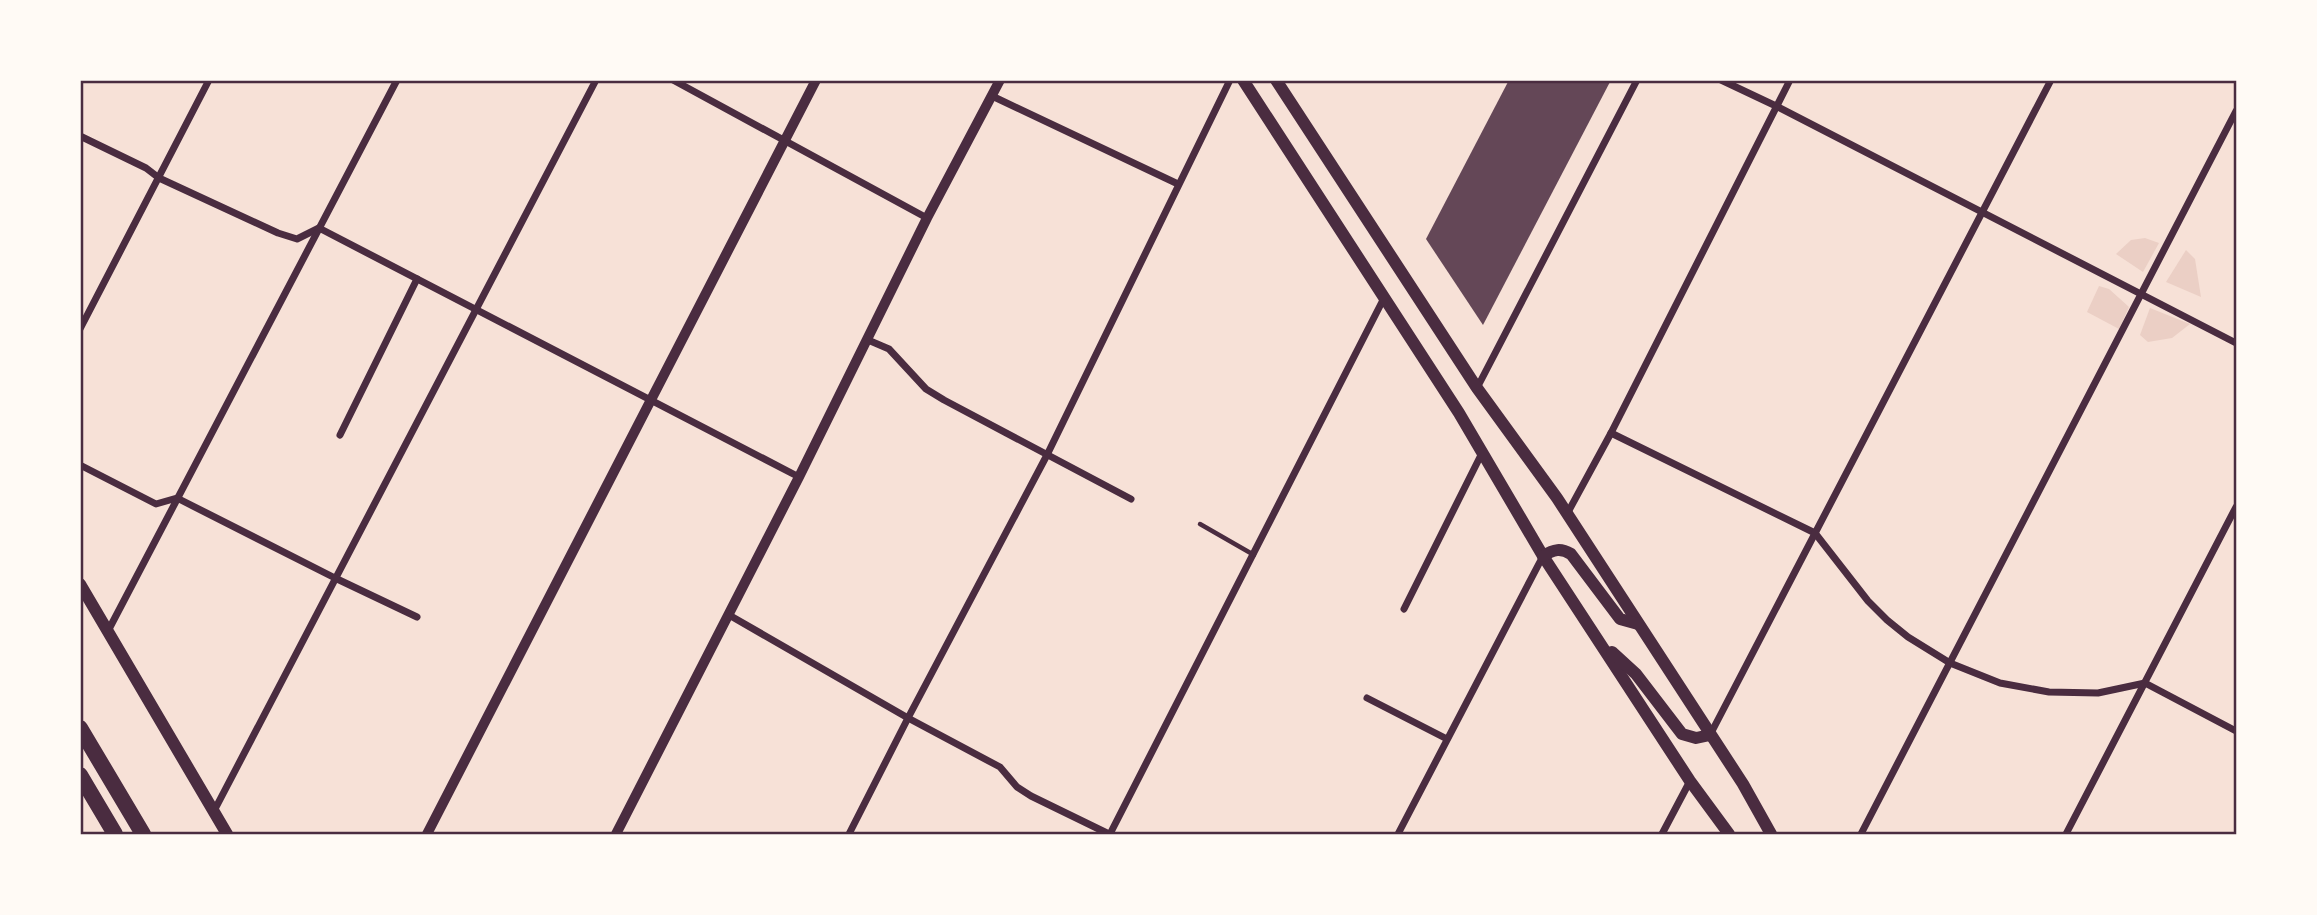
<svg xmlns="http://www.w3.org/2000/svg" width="2317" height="915" font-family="'Source Sans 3',sans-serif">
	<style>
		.green { fill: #ebcfc5 }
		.building { fill: #644757 }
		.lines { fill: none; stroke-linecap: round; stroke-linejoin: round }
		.service { stroke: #4a2c40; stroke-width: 4.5 }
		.minor { stroke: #4a2c40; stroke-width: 7 }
		.tertiary { stroke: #4a2c40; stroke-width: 10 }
		.secondary { stroke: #4a2c40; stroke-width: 12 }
		.motorway { stroke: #4a2c40; stroke-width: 16 }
		.neatline { fill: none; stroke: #4a2c40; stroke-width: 2.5 }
	</style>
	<rect width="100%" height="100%" fill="#f7e1d7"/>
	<g class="green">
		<polygon points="2145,238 2159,243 2143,272 2116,254 2131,240"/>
		<polygon points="2186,250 2195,259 2201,297 2166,282"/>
		<polygon points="2099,286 2109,289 2129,307 2119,329 2087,312"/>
		<polygon points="2150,308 2190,324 2172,338 2148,342 2140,335"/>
	</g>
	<polygon class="building" points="1509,80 1611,80 1483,325 1426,239"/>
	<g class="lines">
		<polyline class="service" points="1200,524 1254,555"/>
		<g class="minor">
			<polyline points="673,80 927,218"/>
			<polyline points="1721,80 1776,106 2236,343"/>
			<polyline points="992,96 1178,184"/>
			<polyline points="80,136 146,168 159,178 278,233 297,239 319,228 799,477"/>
			<polyline points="80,329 209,80"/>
			<polyline points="868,340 889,349 926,389 944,400 1131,499"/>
			<polyline points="1477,388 1637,80"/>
			<polyline points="1611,433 1815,533 1868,601 1887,620 1908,637 1950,663 2000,683 2049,692 2098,693 2145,683 2236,731"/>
			<polyline points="340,435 417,279"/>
			<polyline points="80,465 156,504 177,498 335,578 417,617"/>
			<polyline points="1567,514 1611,433 1790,80"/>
			<polyline points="1404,609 1482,453"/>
			<polyline points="729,615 908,718 1000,767 1017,787 1031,796 1109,834"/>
			<polyline points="108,631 397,80"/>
			<polyline points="1367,698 1447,739"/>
			<polyline points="1710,735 2051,80"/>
			<polyline points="214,811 596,80"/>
			<polyline points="849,834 908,718 1047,455 1230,80"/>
			<polyline points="1110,834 1384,298"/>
			<polyline points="1398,834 1543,556"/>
			<polyline points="1662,834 1690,781"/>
			<polyline points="1861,834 2236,111"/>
			<polyline points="2066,834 2236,507"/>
		</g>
		<g class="tertiary">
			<polyline points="427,834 816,80"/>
			<polyline points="616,834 799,477 927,218 1000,80"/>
		</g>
		<g class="secondary">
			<polyline points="1243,80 1459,413 1543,556 1690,781 1729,834"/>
			<polyline points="1276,80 1477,388 1557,498 1743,784 1771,834"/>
			<path d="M1543,556C1554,549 1561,548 1571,554L1620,619L1638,624"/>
			<polyline points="80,584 227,834"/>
			<polyline points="1612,652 1636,674 1682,734 1696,738 1710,735"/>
		</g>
		<g class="motorway">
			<polyline points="80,728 143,834"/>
			<polyline points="80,775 115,834"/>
		</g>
	</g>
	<rect width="2317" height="915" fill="none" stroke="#fffaf5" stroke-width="164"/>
	<rect x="82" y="82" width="2153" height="751" class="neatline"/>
</svg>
